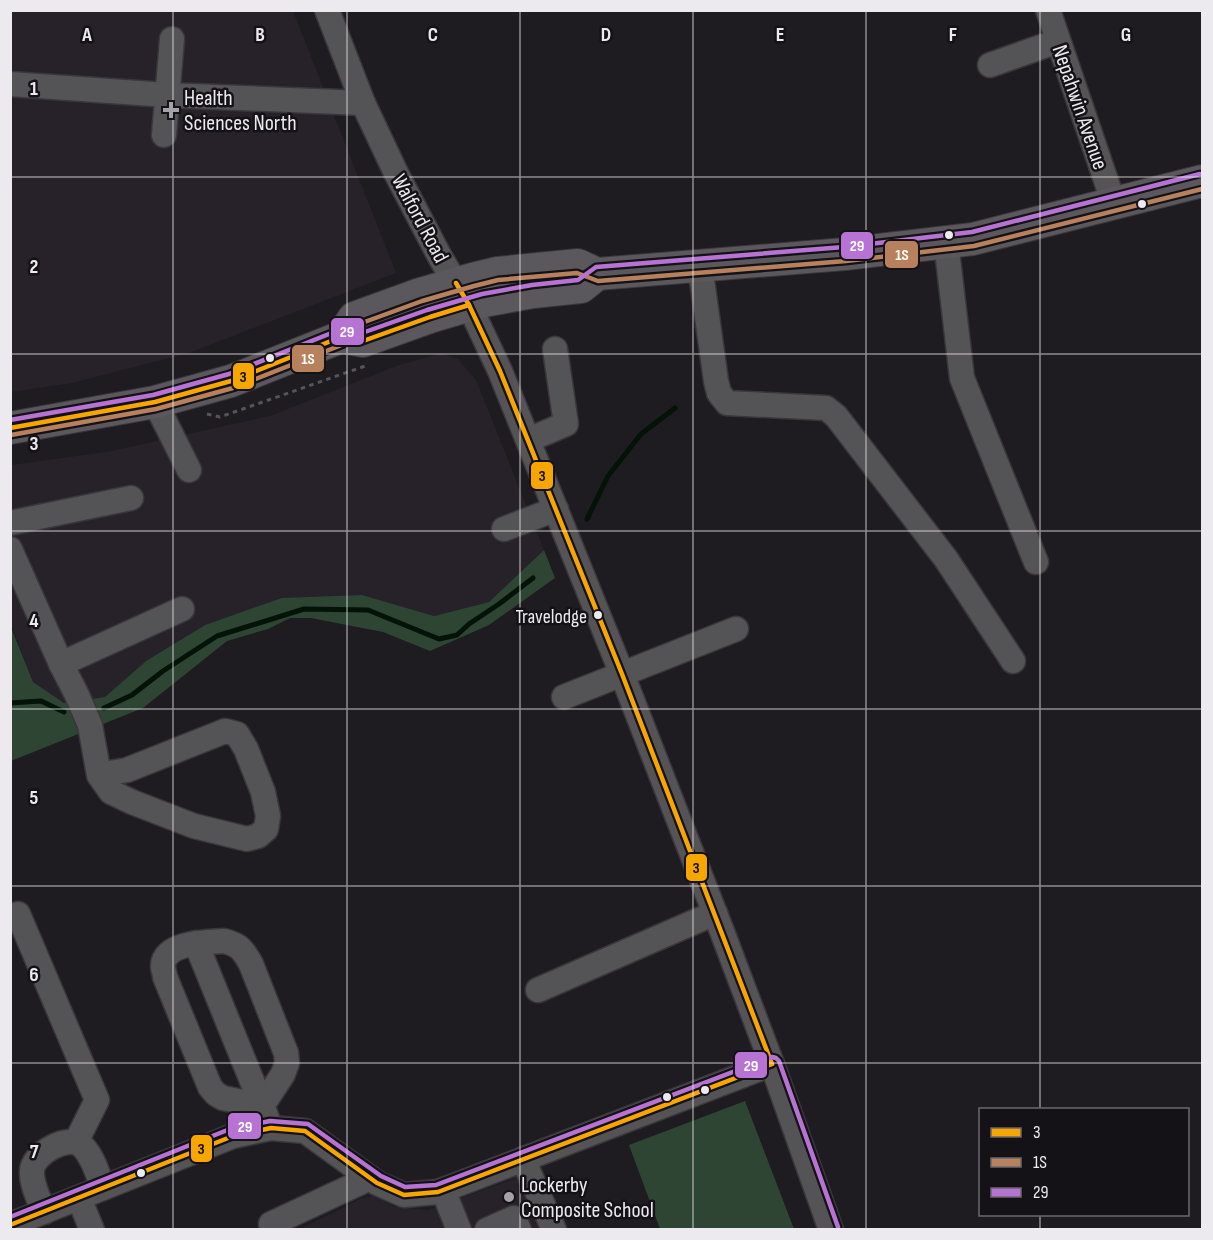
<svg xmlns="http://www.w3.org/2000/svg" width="1213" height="1240" font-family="'Sofia Sans Condensed',sans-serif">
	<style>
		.built { fill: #27212a }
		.green { fill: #2e4534 }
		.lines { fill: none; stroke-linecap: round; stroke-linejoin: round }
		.stream { stroke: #031307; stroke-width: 5 }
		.minor-casing { stroke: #39373a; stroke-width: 27 }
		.major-casing { stroke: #39373a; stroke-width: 34 }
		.path { stroke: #555456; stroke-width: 3; stroke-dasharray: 4.5 4.5; stroke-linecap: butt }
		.minor { stroke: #545356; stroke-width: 24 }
		.major { stroke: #5b585d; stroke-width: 32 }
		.bus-1-casing { stroke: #151217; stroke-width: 9 }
		.bus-2-casing { stroke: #151217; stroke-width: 9 }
		.bus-3-casing { stroke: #151217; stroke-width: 9 }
		.bus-1 { stroke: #f7a600; stroke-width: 4.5 }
		.bus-2 { stroke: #b6815c; stroke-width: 4.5 }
		.bus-3 { stroke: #b673d3; stroke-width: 4.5 }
		.grid { fill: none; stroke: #eceaee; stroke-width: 1.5; stroke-opacity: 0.55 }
		.poi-dot { fill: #a4a2a6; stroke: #151217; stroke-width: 2 }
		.bus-dot { fill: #eceaee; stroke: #151217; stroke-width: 2 }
		.labels { text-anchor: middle; stroke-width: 5; stroke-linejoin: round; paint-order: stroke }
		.bus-label { font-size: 20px; fill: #eceaee; stroke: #151217; text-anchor: end }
		.poi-label { font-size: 22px; fill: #eceaee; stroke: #151217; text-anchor: start }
		.street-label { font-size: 22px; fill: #eceaee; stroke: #151217 }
		.grid-label { font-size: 20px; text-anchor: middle; font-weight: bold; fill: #eceaee; stroke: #151217; stroke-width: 5; stroke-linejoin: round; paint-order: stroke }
		.line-badge { stroke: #151217; stroke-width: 2 }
		.badge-label { font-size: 16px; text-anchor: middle; font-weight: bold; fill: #fff }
		.pale-badge-label { font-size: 16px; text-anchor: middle; font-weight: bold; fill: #111 }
	</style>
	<rect width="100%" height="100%" fill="#1e1c20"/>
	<g class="built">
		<polygon points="10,11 293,11 396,273 189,353 72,383 11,392"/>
		<polygon points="442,353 458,359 476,380 544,550 489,602 434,616 362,595 282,599 205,625 146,661 105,697 64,703 33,682 11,625 11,465 112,451 270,416 399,365"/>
		<polygon points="541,1169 566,1229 298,1230 360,1199 375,1195 393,1206 428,1210"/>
	</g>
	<g class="green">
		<polygon points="544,550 555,578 489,625 430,651 383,632 311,618 290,618 268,629 227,641 143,708 11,761 10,625 33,682 64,703 105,697 146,661 205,625 282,598 362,595 434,616 489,602"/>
		<polygon points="745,1101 794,1229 660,1229 629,1145"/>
	</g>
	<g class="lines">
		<g class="stream">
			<polyline points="587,519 608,476 641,434 675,408"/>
			<polyline points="10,703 41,701 64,712"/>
			<polyline points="104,708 132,695 163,671 217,636 304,609 368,610 439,639 457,635 469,624 499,604 533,578"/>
		</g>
		<g class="minor-casing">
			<g id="minor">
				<polyline points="327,10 363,103 396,173 440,257 469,305 500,371 622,674 723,934 772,1064 831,1230"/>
				<polyline points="1048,10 1114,204"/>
				<polyline points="990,65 1058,41"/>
				<polyline points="10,84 167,95 363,103"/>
				<polyline points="164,135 172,39"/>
				<polyline points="946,242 962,378 1036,562"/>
				<polyline points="700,266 716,381 719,393 727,403 826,408 836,416 946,559 1013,661"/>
				<polyline points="155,402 189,470"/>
				<polyline points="528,440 566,424 555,349"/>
				<polyline points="10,523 131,498"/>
				<polyline points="504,529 556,509"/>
				<polyline points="10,549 61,664 182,609"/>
				<polyline points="61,664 77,695 90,725 99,775 111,792 132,802 194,826 247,839 258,836 266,829 268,816 263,792 246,749 237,734 225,731 127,770 99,775"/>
				<polyline points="564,697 736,629"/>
				<polyline points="10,917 18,914 97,1100 76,1142"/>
				<path d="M224,941C240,945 243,950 251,964L286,1053L287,1063L283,1074L262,1106L223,1098L216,1094L210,1087L165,977C165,973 163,970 163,967C162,942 208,942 224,941Z"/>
				<polyline points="196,943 267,1118"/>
				<polyline points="538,990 715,913"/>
				<polyline points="523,1159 554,1230"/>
				<polyline points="443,1190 459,1230"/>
				<polyline points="79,1198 92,1230"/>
				<path d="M44,1212C39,1200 31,1183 32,1171C32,1154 69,1133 82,1146C93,1156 98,1175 103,1188"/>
				<polyline points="271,1224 370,1178"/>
				<polyline points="10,1225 233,1136 271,1128 305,1131 377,1183 404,1195 438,1192 772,1064"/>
				<polyline points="487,1230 514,1218 519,1230"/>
			</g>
		</g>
		<g class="major-casing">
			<g id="major">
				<polyline points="341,337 354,318 420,294 472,279 497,273 578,265 597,274 845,254 973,239 1202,181"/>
				<polyline points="10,428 155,402 231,381 341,337 363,341 430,317 484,301 533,292 581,287 597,274"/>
			</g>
		</g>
		<polyline class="path" points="207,414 220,417 368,365"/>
		<use href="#minor" class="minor"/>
		<use href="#major" class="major"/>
		<g class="bus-1-casing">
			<g id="bus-1">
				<polyline points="456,283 469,305 500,371 622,674 772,1064"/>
				<polyline points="10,428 155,402 231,381 341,337 363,341 430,317 469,305"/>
				<polyline points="10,1225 233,1136 271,1128 305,1131 377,1183 404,1195 438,1192 772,1064"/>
			</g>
		</g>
		<g class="bus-2-casing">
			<polyline id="bus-2" points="11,435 156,409 233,388 344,344 359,324 422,301 474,286 498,280 577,273 598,281 846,261 974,246 1202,189"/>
		</g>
		<g class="bus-3-casing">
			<g id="bus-3">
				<polyline points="10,420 153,395 229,374 339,330 362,333 427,310 482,294 532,285 578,280 596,267 844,247 972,232 1200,174"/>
				<polyline points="10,1217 230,1129 270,1121 308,1124 381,1176 405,1187 436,1185 772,1057 776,1058 779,1061 838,1227"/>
			</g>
		</g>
		<use href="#bus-1" class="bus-1"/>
		<use href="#bus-2" class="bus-2"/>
		<use href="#bus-3" class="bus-3"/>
	</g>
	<path class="grid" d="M173,10V1230M347,10V1230M520,10V1230M693,10V1230M866,10V1230M1040,10V1110M10,177H1202M10,354H1202M10,531H1202M10,709H1202M10,886H1202M10,1063H1202M1040,1214V1230"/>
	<g class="poi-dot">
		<path d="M168 101h6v6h6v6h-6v6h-6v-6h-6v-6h6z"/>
		<circle cx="509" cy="1197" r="6"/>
	</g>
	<g class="bus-dot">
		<circle cx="1142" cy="204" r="5"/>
		<circle cx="949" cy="235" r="5"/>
		<circle cx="270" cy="358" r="5"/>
		<circle cx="598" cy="615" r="5"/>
		<circle cx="705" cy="1090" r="5"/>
		<circle cx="667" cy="1097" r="5"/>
		<circle cx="141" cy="1173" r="5"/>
	</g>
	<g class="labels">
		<g class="bus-label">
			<text x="587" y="623">Travelodge</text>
		</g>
		<g class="poi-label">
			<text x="184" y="105">Health<tspan x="184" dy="25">Sciences North</tspan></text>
			<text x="521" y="1192">Lockerby<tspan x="521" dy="25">Composite School</tspan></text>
		</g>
		<g class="street-label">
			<text transform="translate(1081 107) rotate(71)" y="8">Nepahwin Avenue</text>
			<text transform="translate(421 218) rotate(62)" y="8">Walford Road</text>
		</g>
	</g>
	<g class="grid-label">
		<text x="87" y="41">A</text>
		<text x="260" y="41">B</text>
		<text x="433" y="41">C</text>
		<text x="606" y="41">D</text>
		<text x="780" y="41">E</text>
		<text x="953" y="41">F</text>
		<text x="1126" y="41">G</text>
		<text x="34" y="95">1</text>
		<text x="34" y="273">2</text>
		<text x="34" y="450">3</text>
		<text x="34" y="627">4</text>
		<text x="34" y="804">5</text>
		<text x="34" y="981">6</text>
		<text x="34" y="1158">7</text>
	</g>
	<g class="line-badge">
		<rect x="840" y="231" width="34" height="29" rx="6" fill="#b673d3"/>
		<rect x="884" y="240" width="35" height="29" rx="6" fill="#b6815c"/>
		<rect x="330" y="317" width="35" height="29" rx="6" fill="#b673d3"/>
		<rect x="291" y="344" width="34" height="29" rx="6" fill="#b6815c"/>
		<rect x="232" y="362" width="23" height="28" rx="6" fill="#f7a600"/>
		<rect x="530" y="461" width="24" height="29" rx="6" fill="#f7a600"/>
		<rect x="685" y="853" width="23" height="29" rx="6" fill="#f7a600"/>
		<rect x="734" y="1051" width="34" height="28" rx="6" fill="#b673d3"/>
		<rect x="227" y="1112" width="35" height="28" rx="6" fill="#b673d3"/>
		<rect x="190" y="1134" width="23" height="29" rx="6" fill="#f7a600"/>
	</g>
	<g class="badge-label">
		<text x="857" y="251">29</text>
		<text x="902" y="260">1S</text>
		<text x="347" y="337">29</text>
		<text x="308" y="364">1S</text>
		<text x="751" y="1071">29</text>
		<text x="245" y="1132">29</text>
	</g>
	<g class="pale-badge-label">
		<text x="243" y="382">3</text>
		<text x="542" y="481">3</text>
		<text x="696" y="873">3</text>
		<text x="201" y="1154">3</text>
	</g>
	<rect width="1213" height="1240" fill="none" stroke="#eceaee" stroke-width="24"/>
	<rect x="979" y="1108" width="210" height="108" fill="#151217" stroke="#6b686d" stroke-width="1.5"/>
	<rect x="991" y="1128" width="30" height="9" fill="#f7a600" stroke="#6b686d" stroke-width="1.5"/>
	<text x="1033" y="1138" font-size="18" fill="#eceaee">3</text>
	<rect x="991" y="1158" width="30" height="9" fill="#b6815c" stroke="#6b686d" stroke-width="1.5"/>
	<text x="1033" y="1168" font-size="18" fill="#eceaee">1S</text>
	<rect x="991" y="1188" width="30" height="9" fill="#b673d3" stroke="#6b686d" stroke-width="1.5"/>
	<text x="1033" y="1198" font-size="18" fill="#eceaee">29</text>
</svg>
